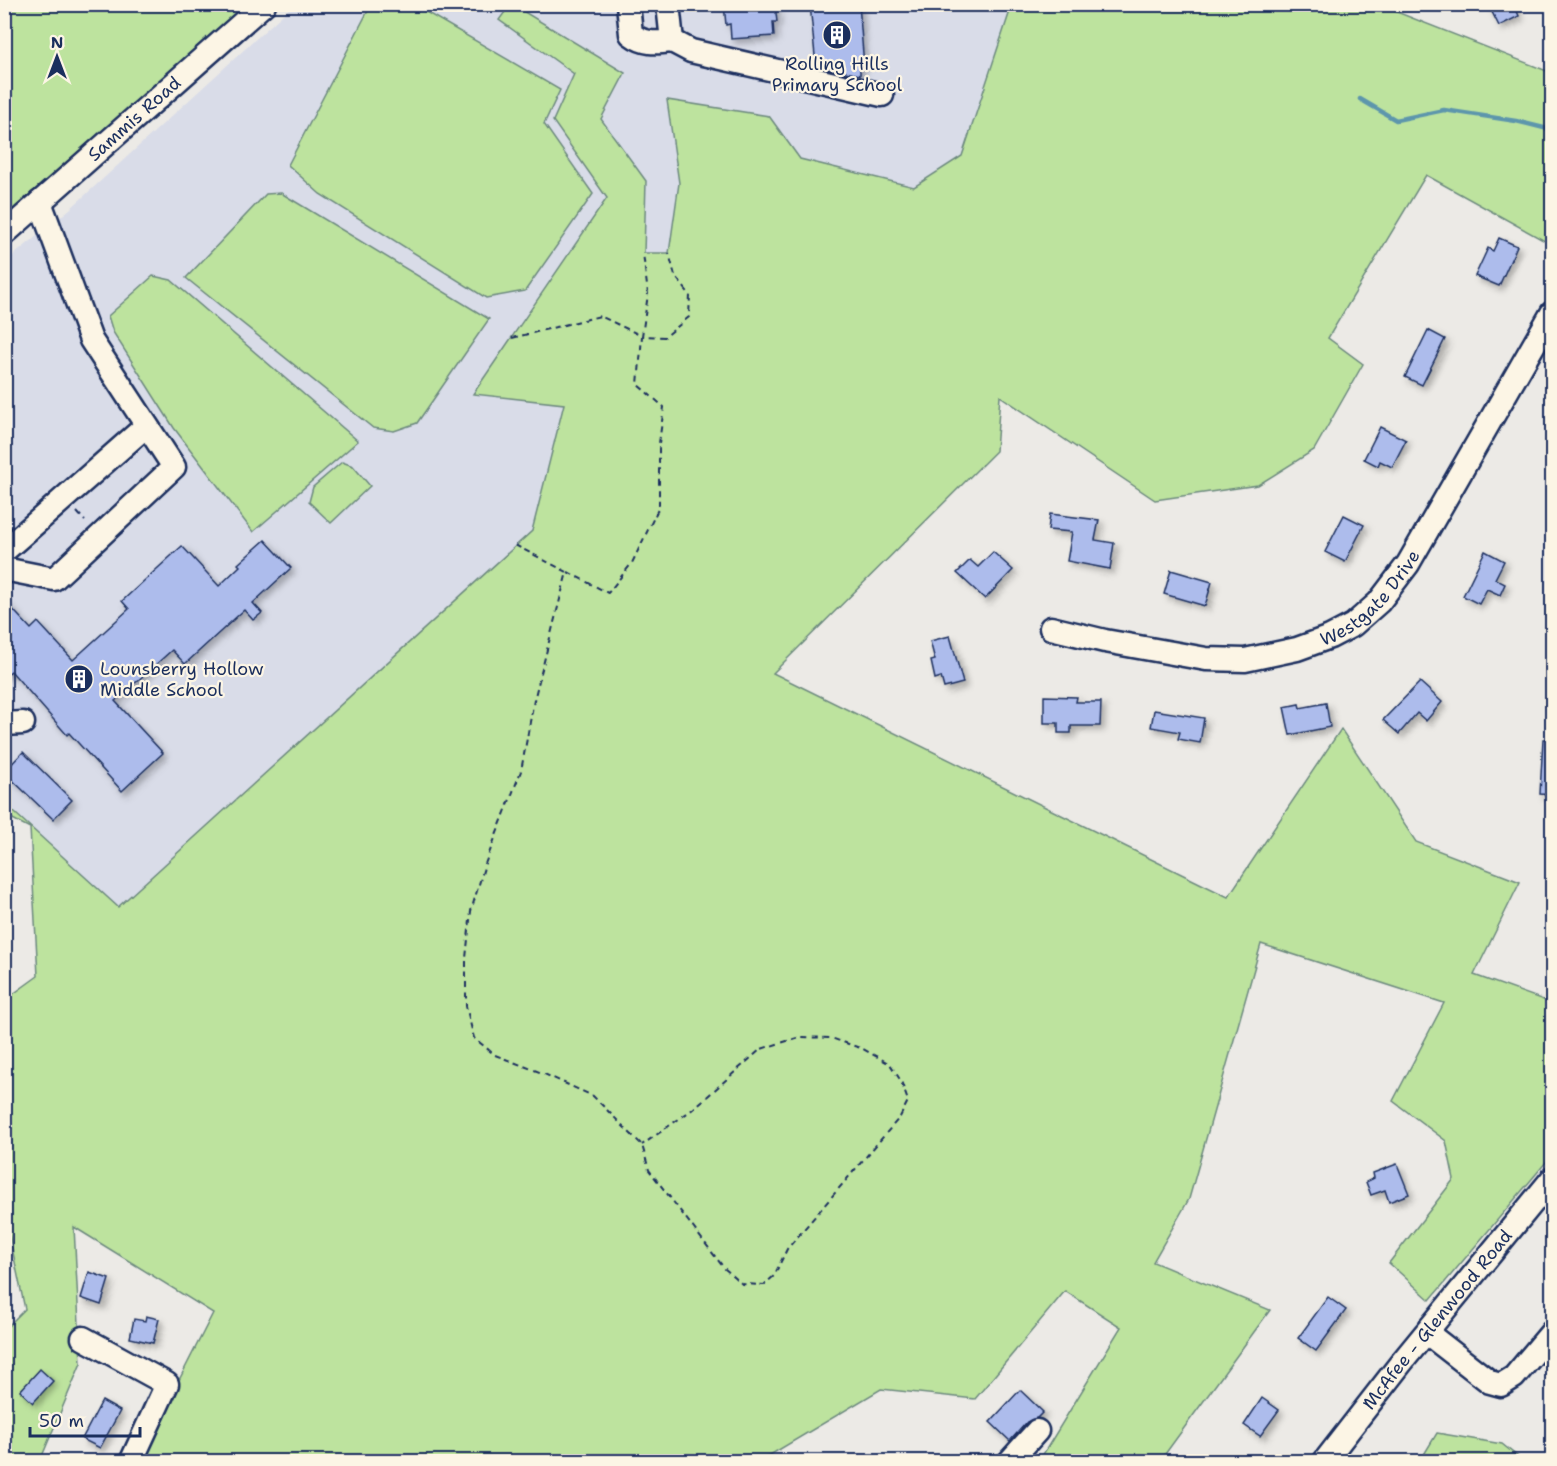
<svg xmlns="http://www.w3.org/2000/svg" width="1557" height="1466" font-family="'Shantell Sans',sans-serif">
	<style>
		.built { fill: #d9dce8 }
		.green { fill: #bde39e; stroke: #6c897e; stroke-width: 1.5 }
		.lines { fill: none; stroke-linecap: round; stroke-linejoin: round }
		.stream { stroke: #5d96ac; stroke-width: 4.5 }
		.building { fill: #adbcec; stroke: #1b2f5e; stroke-width: 1.5; filter: url(#shadow) }
		.minor-casing { stroke: #1b2f5e; stroke-width: 27 }
		.path { stroke: #1b2f5e; stroke-width: 2; stroke-dasharray: 6 4.5; stroke-linecap: butt }
		.minor { stroke: #fcf5e5; stroke-width: 22 }
		.labels { text-anchor: middle; stroke-width: 4.5; stroke-linejoin: round; paint-order: stroke }
		.poi-label { font-size: 18px; fill: #1b2f5e; stroke: #fcf5e5 }
		.street-label { font-size: 18px; fill: #1b2f5e; stroke: #fcf5e5 }
	</style>
	<defs>
		<filter id="shadow"><feDropShadow dx="4" dy="4" stdDeviation="3" flood-color="#0004"/></filter>
	</defs>
	<rect width="100%" height="100%" fill="#eceae6"/>
	<filter id="ink" filterUnits="userSpaceOnUse"><feTurbulence type="fractalNoise" baseFrequency=".0167" numOctaves="2"/><feDisplacementMap in="SourceGraphic" scale="12" xChannelSelector="R" yChannelSelector="G"/><feConvolveMatrix kernelMatrix="1 2 1 2 8 2 1 2 1" color-interpolation-filters="sRGB"/></filter>
	<g filter="url(#ink)">
		<g class="built">
			<polygon points="293,5 510,5 500,21 574,74 553,121 608,198 473,394 564,403 532,531 118,907 5,803 4,263 70,209"/>
			<polygon points="513,5 1012,5 962,156 914,187 800,159 768,116 667,100 679,183 669,253 643,253 646,181 601,119 625,73"/>
		</g>
		<g class="green">
			<polygon points="5,4 245,4 245,5 5,216"/>
			<polygon points="371,5 414,5 560,90 544,124 593,194 525,291 486,298 320,194 288,165"/>
			<polygon points="510,5 513,5 625,73 601,119 646,181 644,253 669,253 679,183 667,100 769,116 800,159 914,187 962,156 1012,5 1379,5 1552,73 1552,245 1426,175 1328,338 1363,364 1314,450 1258,485 1155,500 1000,396 996,451 773,673 1228,897 1341,729 1416,842 1520,882 1474,975 1552,1003 1552,1155 1430,1300 1389,1263 1454,1179 1446,1141 1393,1101 1444,1003 1261,944 1189,1199 1153,1262 1270,1310 1160,1461 1039,1461 1121,1327 1065,1291 975,1399 881,1389 760,1461 138,1461 213,1313 74,1227 81,1363 40,1461 5,1461 5,1329 25,1309 5,1215 5,1000 38,976 30,828 5,815 4,803 118,907 532,531 564,404 473,394 607,198 553,121 574,74 499,20"/>
			<polygon points="281,193 489,319 417,423 394,431 373,428 186,278 266,194"/>
			<polygon points="153,276 171,280 358,441 253,532 174,428 113,332 108,316"/>
			<polygon points="342,462 353,466 370,486 331,523 309,502 313,487"/>
			<polygon points="1437,1433 1502,1444 1523,1461 1420,1461"/>
		</g>
		<g class="lines">
			<polyline class="stream" points="1360,99 1396,120 1444,110 1516,121 1552,130"/>
		</g>
		<g class="building">
			<polygon points="724,4 775,4 777,22 773,22 774,36 731,39 730,24 726,25"/>
			<polygon points="810,4 859,4 864,66 860,66 860,75 835,70 835,67 816,66"/>
			<polygon points="1488,4 1514,4 1519,16 1499,26"/>
			<polygon points="1499,238 1517,246 1499,286 1475,276 1488,248 1493,251"/>
			<polygon points="1428,330 1445,339 1422,385 1405,377"/>
			<polygon points="1380,427 1406,440 1392,467 1380,461 1378,466 1364,459"/>
			<polygon points="1050,514 1099,520 1095,540 1114,543 1110,569 1067,561 1072,532 1048,530"/>
			<polygon points="1344,515 1364,525 1345,562 1325,552"/>
			<polygon points="265,540 291,568 253,603 262,613 253,620 244,610 185,664 172,650 115,701 163,753 122,791 69,733 67,735 11,671 4,677 4,600 31,629 38,622 73,660 129,609 122,601 182,546 219,586 240,566 238,564"/>
			<polygon points="1485,551 1504,561 1495,579 1505,584 1500,595 1487,589 1479,604 1463,596"/>
			<polygon points="993,552 1013,570 985,599 957,573 970,560 978,567"/>
			<polygon points="1171,570 1212,582 1205,606 1164,594"/>
			<polygon points="950,636 963,683 944,688 941,677 935,679 931,661 935,660 930,641"/>
			<polygon points="1420,682 1442,702 1426,721 1417,713 1399,734 1383,720"/>
			<polygon points="1044,696 1077,697 1076,702 1101,702 1100,726 1071,726 1071,733 1058,733 1058,723 1044,723"/>
			<polygon points="1326,703 1330,727 1290,735 1284,707 1299,704 1300,708"/>
			<polygon points="1154,710 1204,718 1200,743 1178,739 1180,732 1151,727"/>
			<polygon points="1543,739 1552,739 1552,795 1540,794"/>
			<polygon points="23,752 72,800 53,819 4,772"/>
			<polygon points="1397,1164 1409,1194 1389,1202 1385,1190 1371,1195 1366,1182 1374,1178 1373,1173"/>
			<polygon points="89,1272 109,1279 101,1305 81,1298"/>
			<polygon points="1328,1297 1346,1310 1316,1351 1298,1338"/>
			<polygon points="146,1316 159,1319 153,1343 130,1338 134,1319 145,1321"/>
			<polygon points="40,1369 53,1381 33,1403 20,1391"/>
			<polygon points="1020,1390 1043,1412 1037,1418 1027,1422 1010,1441 990,1422"/>
			<polygon points="1262,1398 1279,1410 1260,1436 1244,1425"/>
			<polygon points="102,1401 120,1411 100,1448 82,1439"/>
		</g>
		<g class="lines">
			<g class="minor-casing">
				<g id="minor">
					<path d="M628,4L631,34C644,44 655,43 672,41L668,4"/>
					<polyline points="672,41 691,51 882,95"/>
					<path id="s1" d="M4,234L264,4"/>
					<polyline points="4,551 146,426"/>
					<polyline points="4,569 54,579 174,467 91,340 40,202"/>
					<path id="s2" d="M1051,628L1105,641L1206,659L1245,660L1297,649L1330,637L1353,625L1379,602L1408,564L1552,313"/>
					<polyline points="4,724 23,723"/>
					<polyline points="1427,1333 1490,1382 1501,1385 1514,1377 1552,1332"/>
					<polyline points="83,1338 167,1384 131,1462"/>
					<polyline points="1009,1462 1037,1431"/>
					<path id="s3" d="M1324,1462L1401,1363L1552,1179"/>
				</g>
			</g>
			<g class="path">
				<polyline points="512,338 600,316 642,336 648,294 643,253"/>
				<polyline points="77,512 85,521"/>
				<polyline points="515,545 567,572 534,700 521,771 485,864 471,911 466,958 466,1006 474,1038 495,1055 542,1073 593,1096 642,1145 649,1170 724,1268 742,1284 764,1285 774,1276 787,1249 900,1117 908,1101 901,1081 890,1064 863,1049 831,1038 800,1037 761,1049 693,1109 642,1145"/>
				<polyline points="568,572 608,593 632,563 659,507 659,443 664,407 638,385 642,336 665,337 689,317 690,295 675,276 669,253"/>
			</g>
			<use href="#minor" class="minor"/>
		</g>
	</g>
	<defs>
		<g id="building-disc" transform="scale(1.5)"><circle r="9.5" fill="#1b2f5e" stroke="#fcf5e5"/><path d="M-4-6H4V6H1V3H-1V6H-4ZM-2.5-4.3h1.7v1.8h-1.7ZM.8-4.3h1.7v1.8H.8ZM-2.5-1h1.7V.8h-1.7ZM.8-1h1.7V.8H.8Z" fill="#fff"/></g>
	</defs>
	<g fill-rule="evenodd">
		<use href="#building-disc" x="837" y="35"/>
		<use href="#building-disc" x="79" y="679"/>
	</g>
	<g class="labels">
		<g class="poi-label">
			<text x="837" y="70">Rolling Hills<tspan x="837" dy="21">Primary School</tspan></text>
			<text x="100" y="675" text-anchor="start">Lounsberry Hollow<tspan x="100" dy="21">Middle School</tspan></text>
		</g>
		<g class="street-label">
			<text dy="6" stroke="none"><textPath href="#s1" startOffset="174">Sammis Road</textPath></text>
			<text dy="6" stroke="none"><textPath href="#s2" startOffset="342">Westgate Drive</textPath></text>
			<text dy="6" stroke="none"><textPath href="#s3" startOffset="182">McAfee - Glenwood Road</textPath></text>
		</g>
	</g>
	<rect width="1557" height="1466" fill="none" stroke="#fcf5e5" stroke-width="24"/>
	<rect x="12" y="12" width="1533" height="1442" fill="none" stroke="#1b2f5e" stroke-width="2" filter="url(#ink)"/>
	<g transform="translate(57 57)" stroke="#fcf5e5" stroke-width="4.5" paint-order="stroke">
	<path d="M0-4.5L10 22L0 15L-10 22Z" fill="#1b2f5e"/>
	<text y="-9" font-size="16" font-weight="bold" text-anchor="middle" fill="#1b2f5e">N</text>
	</g>
	<path d="M30 1427v9h110v-9" fill="none" stroke="#1b2f5e" stroke-width="3"/>
	<text x="39" y="1427" font-size="18" fill="#1b2f5e" stroke="#fcf5e5" stroke-width="4.5" paint-order="stroke">50 m</text>
</svg>
